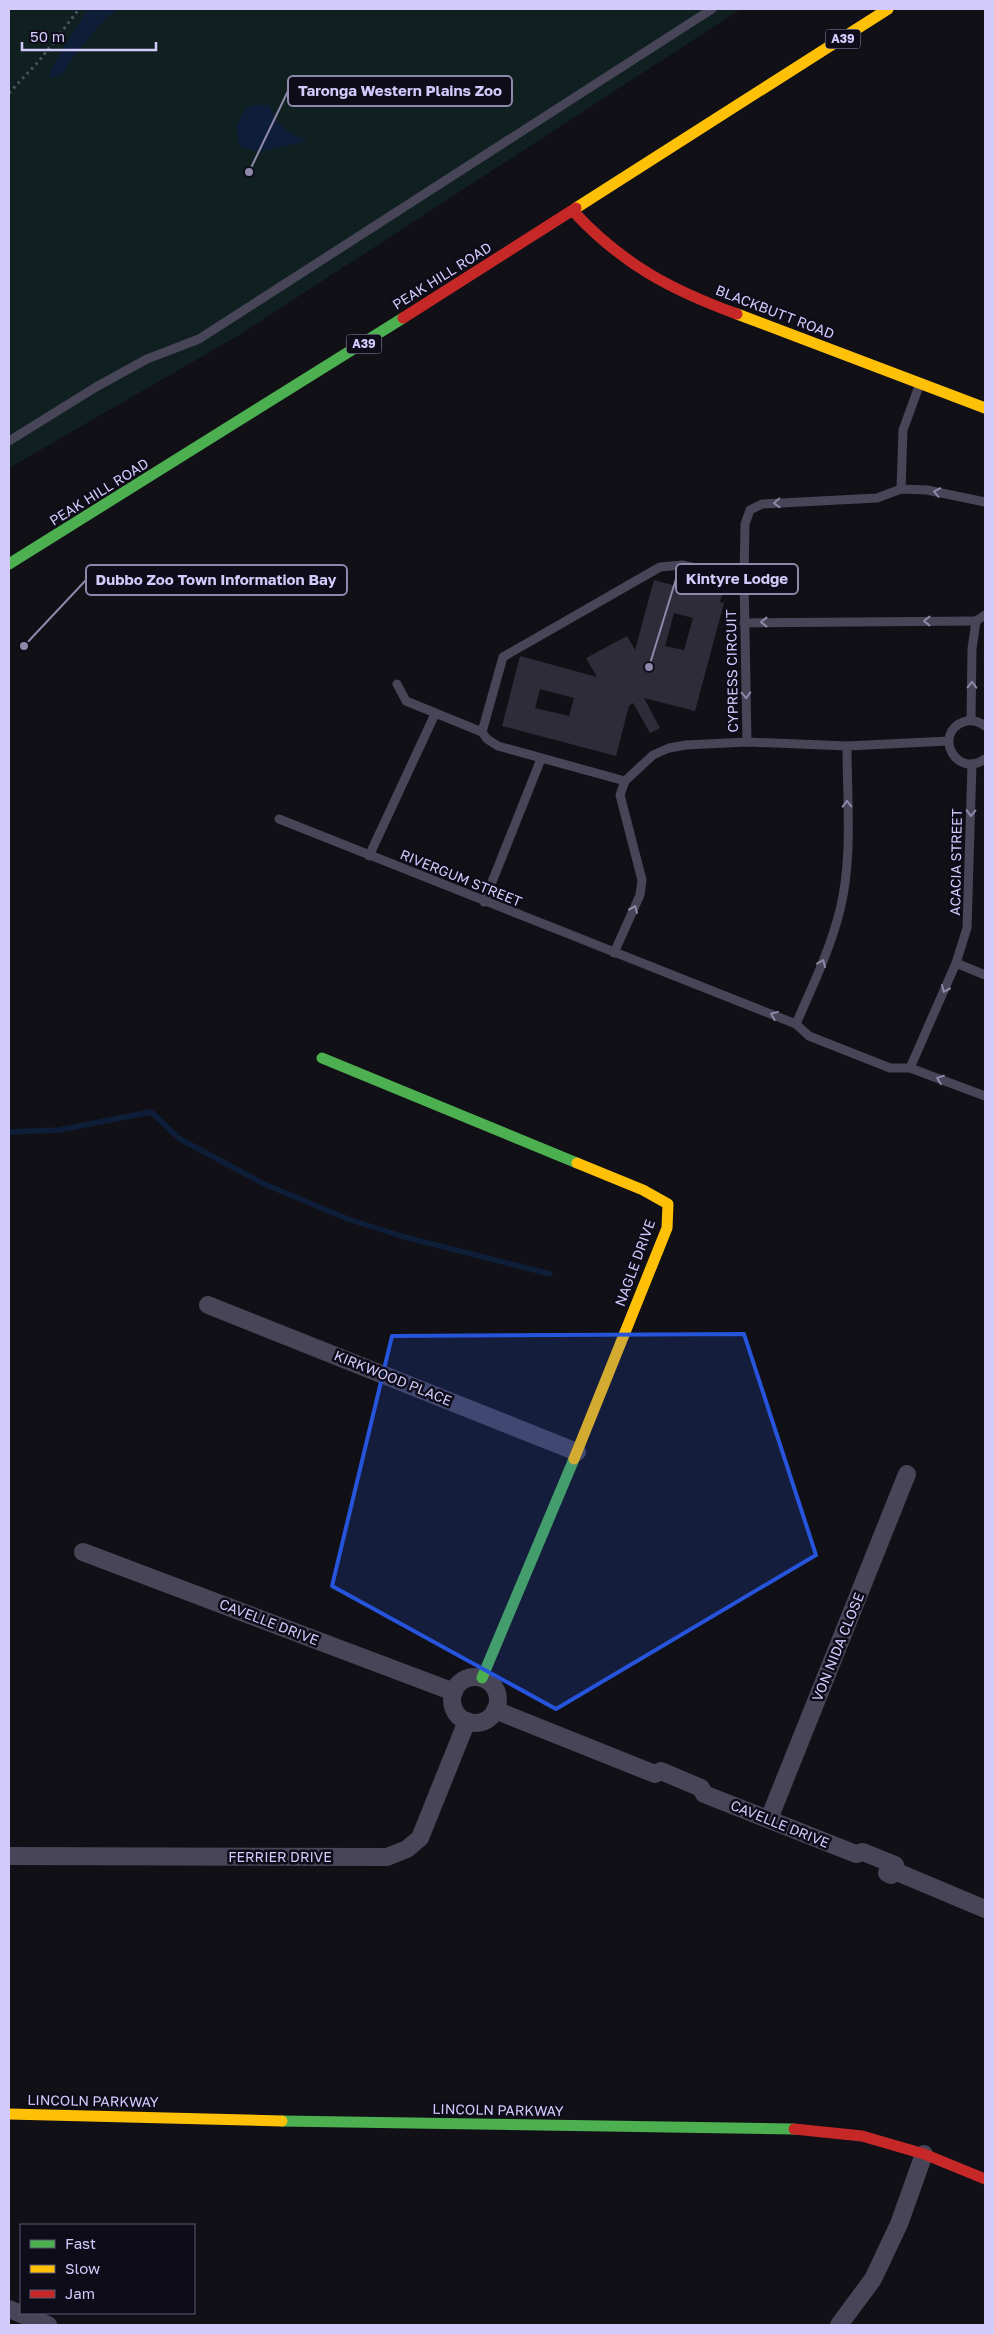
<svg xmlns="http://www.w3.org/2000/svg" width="994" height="2334" font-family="'Golos Text',sans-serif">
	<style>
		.green { fill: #102021 }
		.water { fill: #0f1e38 }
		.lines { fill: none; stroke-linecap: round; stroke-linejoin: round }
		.stream { stroke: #0f1e38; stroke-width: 5.5 }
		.building { fill: #2f2c39; fill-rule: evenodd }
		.path { stroke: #4a5661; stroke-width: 3; stroke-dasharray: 2.5 4; stroke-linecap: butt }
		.lane { stroke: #474557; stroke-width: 9 }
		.street { stroke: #474557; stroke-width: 18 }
		.fast { stroke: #4caf50; stroke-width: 11 }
		.slow { stroke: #ffc107; stroke-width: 11 }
		.jam { stroke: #c62828; stroke-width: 11 }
		.oneway { stroke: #8c88a8 }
		.marked { fill: #2654da; fill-opacity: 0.2; stroke: #2654da; stroke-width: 4; stroke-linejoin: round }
		.labels { text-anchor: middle; stroke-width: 5; stroke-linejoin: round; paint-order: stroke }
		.shield { fill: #0f0c1a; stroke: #9791b7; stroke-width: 1 }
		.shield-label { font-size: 12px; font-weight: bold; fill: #d1cafa }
		.street-label { font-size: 14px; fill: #d1cafa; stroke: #0f0c1a }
		.leader { fill: none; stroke: #8e89aa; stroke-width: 2 }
		.callout-dot { fill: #8e89aa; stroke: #0f0c1a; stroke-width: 2 }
		.callout { fill: #0f0c1a; stroke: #8e89aa; stroke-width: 2 }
		.callout-label { font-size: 15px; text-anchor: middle; font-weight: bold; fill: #d1cafa }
	</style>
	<rect width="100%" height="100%" fill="#111016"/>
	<polygon class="green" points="9,9 741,9 239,335 9,468"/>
	<g class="water">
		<path d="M91,9H117C95,29 77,49 62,75L49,78C55,56 75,32 87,10Z"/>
		<path d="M254,105H269C277,125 288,133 308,141L258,152L239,146L236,127L245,108Z"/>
	</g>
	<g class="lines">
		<polyline class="stream" points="9,1132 59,1130 151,1112 180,1139 264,1184 348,1219 401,1236 550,1274"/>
	</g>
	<path class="building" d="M678,578L724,589L720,602L724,603L695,711L644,698L660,728L650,733L633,703L629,706L616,756L502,726L520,656L597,677L586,658L627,636L635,650L654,580L676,586ZM674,613L693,618L684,650L665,646ZM540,689L574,698L569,716L535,708Z"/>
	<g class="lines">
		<polyline class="path" points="9,93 39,61 79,9"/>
		<g class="lane">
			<polyline points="9,441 96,387 147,359 199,339 712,9"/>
			<polyline points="901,489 903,430 919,386"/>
			<polyline points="744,623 976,621"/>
			<polyline points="397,684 406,701 482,732"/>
			<polyline points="971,720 972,649 976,621 985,615"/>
			<path d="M985,726C978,721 971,719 963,722C933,734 956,779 985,759"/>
			<polyline points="482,732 503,657 660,567 682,565 744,578"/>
			<polyline points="482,732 487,739 498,746 625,781"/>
			<polyline points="747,742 744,578 745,524 750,510 762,504 877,498 901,489 927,490 985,502"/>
			<polyline points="625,781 653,755 669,748 686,745 747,742 847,746 949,741"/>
			<polyline points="279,819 796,1024 809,1036 890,1068 910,1068 985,1096"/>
			<polyline points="369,856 435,714"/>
			<polyline points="484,902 541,759"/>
			<polyline points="614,953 640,895 642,880 620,795 625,781"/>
			<polyline points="956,963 985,975"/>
			<path d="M796,1024C812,987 830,950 840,910C853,857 847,800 847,746"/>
			<polyline points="910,1068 956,963 967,928 972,764"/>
		</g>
		<g class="street">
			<polyline points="208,1305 577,1452"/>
			<polyline points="83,1552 454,1692"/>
			<circle cx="475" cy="1700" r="23"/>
			<polyline points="495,1710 655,1774 661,1771 701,1788 704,1794 856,1854 863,1852 895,1865 897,1872"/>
			<polyline points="769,1819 907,1474"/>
			<polyline points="9,1856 387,1857 407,1849 420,1838 467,1721"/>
			<polyline points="887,1873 891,1875 897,1872 985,1909"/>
			<polyline points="9,2309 48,2325"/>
			<polyline points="839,2325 873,2279 899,2224 924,2154"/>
		</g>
		<g class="fast">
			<polyline points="9,564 403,318"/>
			<polyline points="322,1058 577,1163"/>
			<polyline points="482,1678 574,1459"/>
			<polyline points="282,2121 794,2129"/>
		</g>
		<g class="slow">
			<polyline points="576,208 888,9"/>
			<polyline points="737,314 985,408"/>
			<polyline points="574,1459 667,1228 668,1204 643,1190 577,1163"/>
			<polyline points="9,2114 282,2121"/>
		</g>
		<g class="jam">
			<path d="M573,211C622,264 671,290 737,314"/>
			<polyline points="403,318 576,208"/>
			<polyline points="794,2129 862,2136 924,2154 985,2179"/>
		</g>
	</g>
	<defs><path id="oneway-chevron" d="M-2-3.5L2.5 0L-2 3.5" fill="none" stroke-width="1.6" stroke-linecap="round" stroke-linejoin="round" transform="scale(1.25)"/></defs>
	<g class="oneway">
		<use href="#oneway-chevron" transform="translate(937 492) rotate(-168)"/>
		<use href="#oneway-chevron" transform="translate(777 503) rotate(177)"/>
		<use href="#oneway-chevron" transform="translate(927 621) rotate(180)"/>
		<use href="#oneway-chevron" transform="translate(764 622) rotate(180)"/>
		<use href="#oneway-chevron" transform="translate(972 685) rotate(-89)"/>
		<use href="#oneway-chevron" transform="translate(746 695) rotate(88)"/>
		<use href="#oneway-chevron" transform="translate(847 804) rotate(-91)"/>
		<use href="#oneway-chevron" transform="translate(971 813) rotate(91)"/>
		<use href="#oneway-chevron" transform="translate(634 909) rotate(-66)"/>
		<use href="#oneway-chevron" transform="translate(822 963) rotate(-67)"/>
		<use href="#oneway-chevron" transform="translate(945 989) rotate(114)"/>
		<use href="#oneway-chevron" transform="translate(774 1015) rotate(-158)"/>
		<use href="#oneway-chevron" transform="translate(940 1079) rotate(-159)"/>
	</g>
	<path class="marked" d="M744,1334L816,1555L556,1709L332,1586L392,1336Z"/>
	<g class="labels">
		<g class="shield">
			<rect x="825.5" y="29.5" width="35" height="19" rx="4"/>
			<rect x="346.5" y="334.5" width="35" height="19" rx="4"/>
		</g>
		<g class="shield-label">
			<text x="843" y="43">A39</text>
			<text x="364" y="348">A39</text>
		</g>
		<g class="street-label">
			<text transform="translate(442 276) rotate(-32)" y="5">PEAK HILL ROAD</text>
			<text transform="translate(775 312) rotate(21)" y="5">BLACKBUTT ROAD</text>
			<text transform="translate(99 492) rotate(-32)" y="5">PEAK HILL ROAD</text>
			<text transform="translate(732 671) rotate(-91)" y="5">CYPRESS CIRCUIT</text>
			<text transform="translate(956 862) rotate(-89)" y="5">ACACIA STREET</text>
			<text transform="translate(461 878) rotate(22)" y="5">RIVERGUM STREET</text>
			<text transform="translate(635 1263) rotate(-70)" y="5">NAGLE DRIVE</text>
			<text transform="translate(393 1378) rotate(22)" y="5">KIRKWOOD PLACE</text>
			<text transform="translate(269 1622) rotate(21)" y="5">CAVELLE DRIVE</text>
			<text transform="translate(838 1647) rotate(-68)" y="5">VON NIDA CLOSE</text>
			<text transform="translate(780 1824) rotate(22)" y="5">CAVELLE DRIVE</text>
			<text x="280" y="1862">FERRIER DRIVE</text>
			<text transform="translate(93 2101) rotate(1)" y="5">LINCOLN PARKWAY</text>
			<text transform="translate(498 2110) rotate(1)" y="5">LINCOLN PARKWAY</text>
		</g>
	</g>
	<path class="leader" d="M249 172L288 91M649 667L676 579M24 646L86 580"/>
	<g class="callout-dot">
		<circle cx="249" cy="172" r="5"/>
		<circle cx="649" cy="667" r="5"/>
		<circle cx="24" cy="646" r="5"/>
	</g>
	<g class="callout">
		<rect x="288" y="76" width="224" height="30" rx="5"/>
		<rect x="676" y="564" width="122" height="30" rx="5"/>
		<rect x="86" y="565" width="261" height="30" rx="5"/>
	</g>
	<g class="callout-label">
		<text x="400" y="96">Taronga Western Plains Zoo</text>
		<text x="737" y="584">Kintyre Lodge</text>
		<text x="216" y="585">Dubbo Zoo Town Information Bay</text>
	</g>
	<rect width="994" height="2334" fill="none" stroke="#d1cafa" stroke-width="20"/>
	<rect x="20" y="2224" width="175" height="90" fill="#0f0c1a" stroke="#5d5874"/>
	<rect x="30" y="2240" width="25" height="8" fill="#4caf50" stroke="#5d5874"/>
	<text x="65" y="2249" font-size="15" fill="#d1cafa">Fast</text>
	<rect x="30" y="2265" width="25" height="8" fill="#ffc107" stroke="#5d5874"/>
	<text x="65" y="2274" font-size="15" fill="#d1cafa">Slow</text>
	<rect x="30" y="2290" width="25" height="8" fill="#c62828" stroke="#5d5874"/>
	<text x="65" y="2299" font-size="15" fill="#d1cafa">Jam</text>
	<path d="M22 42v8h134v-8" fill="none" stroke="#d1cafa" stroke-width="2.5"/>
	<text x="30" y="42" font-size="15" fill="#d1cafa" stroke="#0f0c1a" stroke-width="4" paint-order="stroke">50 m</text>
</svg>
